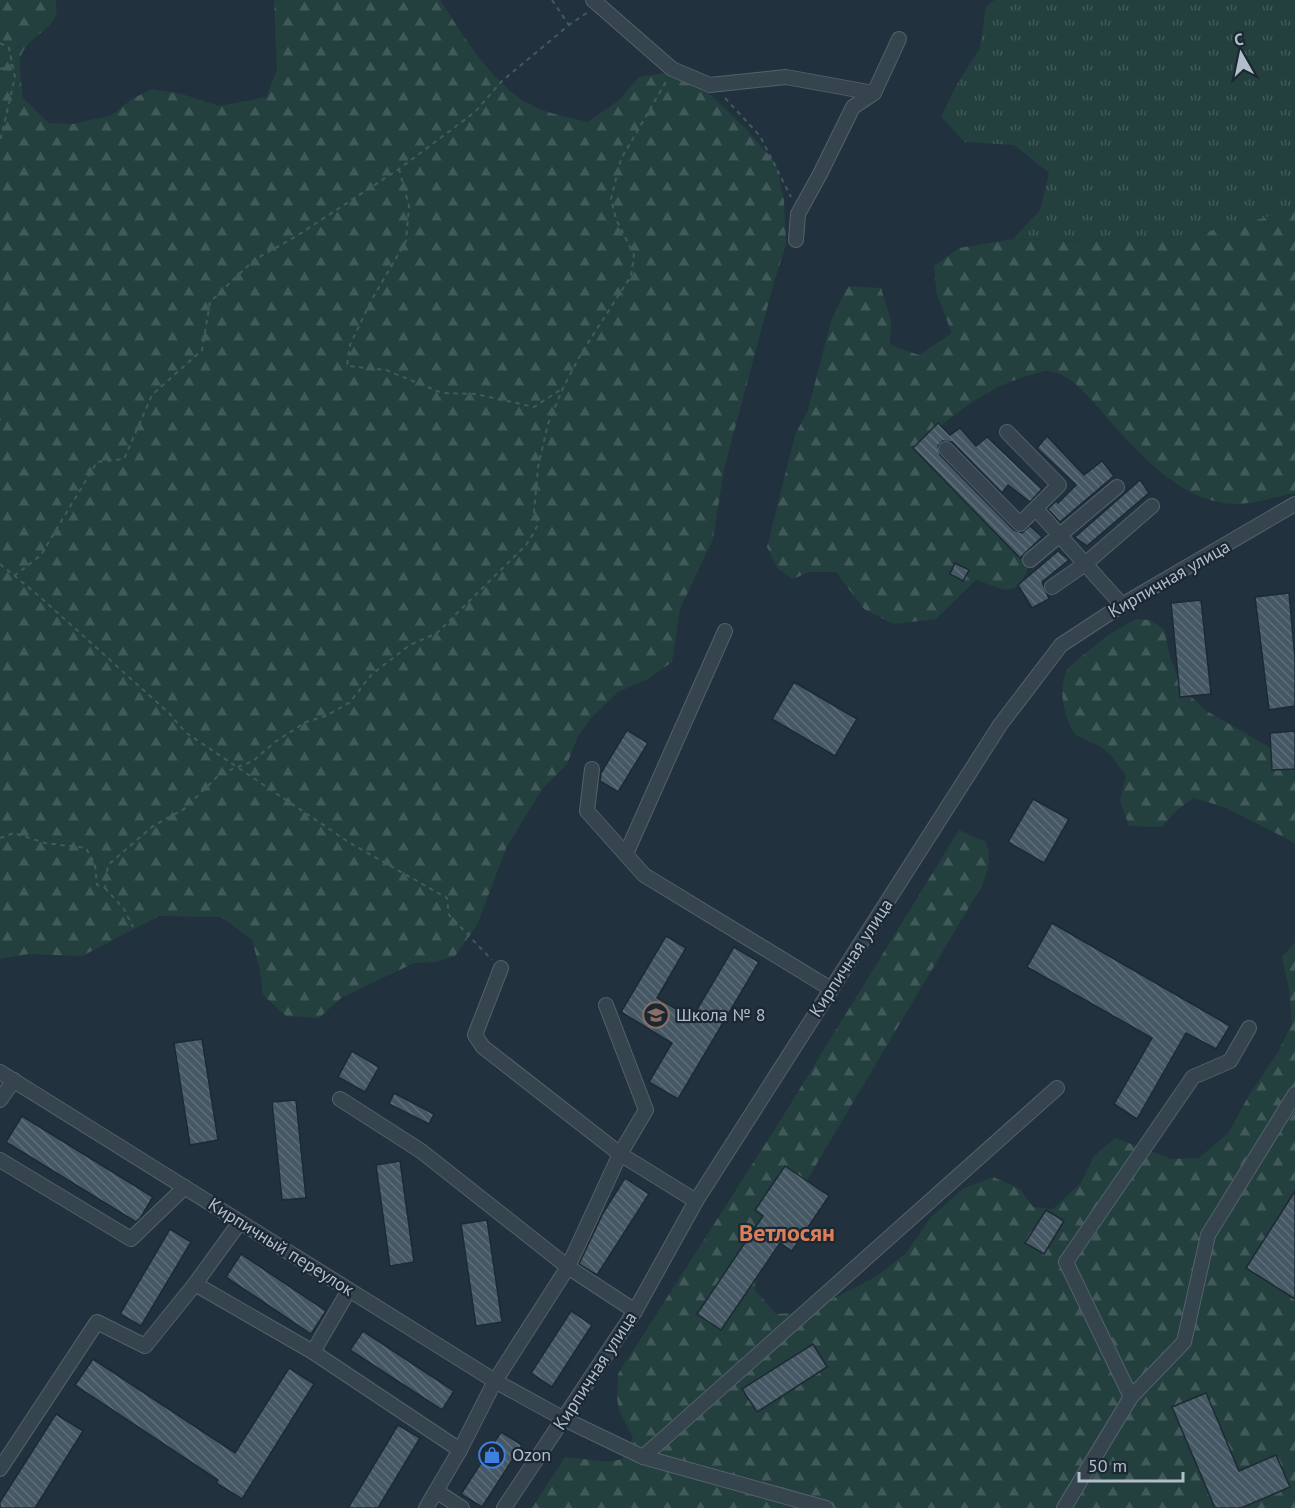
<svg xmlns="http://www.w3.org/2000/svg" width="1295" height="1508" font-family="'PT Sans',sans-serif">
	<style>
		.grass { fill: url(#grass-tufts) }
		.forest { fill: url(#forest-firs) }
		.building { fill: url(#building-back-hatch); stroke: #1d2a35; stroke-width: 1.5 }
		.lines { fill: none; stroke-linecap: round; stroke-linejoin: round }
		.minor-casing { stroke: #54616c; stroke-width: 16 }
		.path { stroke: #415b5a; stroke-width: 2; stroke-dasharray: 4.5 4.5; stroke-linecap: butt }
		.minor { stroke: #36444e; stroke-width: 14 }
		.labels { text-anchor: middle; stroke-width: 4.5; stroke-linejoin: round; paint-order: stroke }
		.street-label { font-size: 18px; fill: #b1bec9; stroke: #1b2833 }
		.poi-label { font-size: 18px; fill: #b1bec9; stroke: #1b2833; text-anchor: start }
		.district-label { font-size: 24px; font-weight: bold; fill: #dc7e59; stroke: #1b2833 }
	</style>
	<defs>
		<pattern id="grass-tufts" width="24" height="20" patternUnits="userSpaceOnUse" patternTransform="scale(1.5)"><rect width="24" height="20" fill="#233f3e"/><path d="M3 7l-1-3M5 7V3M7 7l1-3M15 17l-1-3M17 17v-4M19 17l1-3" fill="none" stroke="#415959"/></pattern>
		<pattern id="forest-firs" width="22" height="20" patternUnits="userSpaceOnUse" patternTransform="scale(1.5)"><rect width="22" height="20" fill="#233f3e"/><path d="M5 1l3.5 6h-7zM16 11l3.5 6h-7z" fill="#415959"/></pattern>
		<pattern id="building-back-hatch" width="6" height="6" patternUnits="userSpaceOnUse" patternTransform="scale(1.5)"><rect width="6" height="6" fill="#455864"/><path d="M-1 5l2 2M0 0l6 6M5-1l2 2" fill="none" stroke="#5d6e79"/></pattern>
	</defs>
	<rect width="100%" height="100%" fill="#21323e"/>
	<polygon class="grass" points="995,0 1295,0 1295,209 1289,212 1189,236 1091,241 1013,239 1040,210 1049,173 1014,145 965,142 941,117 956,86 980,48 986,6"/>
	<g class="forest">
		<path d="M0,0H55C65,28 29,32 21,56C18,65 22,88 23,98L49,123L73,124L112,115L132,99L152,89L182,94L219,106L266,97L277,70L274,0H440C462,34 485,72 518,97C538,112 565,117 588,122L619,100L639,77L676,71L709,93L746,129L776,163L784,201L786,245L774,282L724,469L713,539L680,609L672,662L648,679L618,692L590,719L578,736L567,764L543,788L507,846L477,925L455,956L436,962L414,963L341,998L319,1018L286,1016L263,995L259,966L252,940L221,917L159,916L82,956L28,954L0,959Z"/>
		<path d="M1295,209V493C1272,497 1247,507 1223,503C1180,496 1144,459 1116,428C1099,410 1074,372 1047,371C1043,371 1037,373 1034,374C996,383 961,408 932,434L934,456L1005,543L1029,566L1020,586L1005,590L976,580L936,619L893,624L864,609L836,572H809L793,579L778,569L767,547L795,435L808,410L831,321L848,286L881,288L891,320L890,345L919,355L952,333L937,295L934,266L959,248L1013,239L1091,241L1189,236L1289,212Z"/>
		<path d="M1136,619L1150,620L1164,629L1170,657L1183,689L1205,710L1295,762V843L1224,807L1194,798L1177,810L1162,827L1129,826L1120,801L1126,775C1119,767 1113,756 1105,750C1097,742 1079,740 1073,731C1063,714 1056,681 1071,665L1108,635Z"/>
		<path d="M959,830L986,842C992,859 988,871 981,887L760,1259L755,1290L776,1314L807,1312L877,1276L906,1253L931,1217L963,1189L993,1177L1020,1189L1033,1207L1053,1209L1081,1183L1094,1156L1115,1138L1171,1159L1199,1158L1229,1132L1248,1097L1278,1052L1292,1024L1289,989L1282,957L1295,942V1508H532L565,1457L609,1462L622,1459L633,1438L619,1410L617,1398L618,1374L780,1121Z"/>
	</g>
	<g class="building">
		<polygon points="938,423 950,435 960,428 976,446 987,437 1042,489 1030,502 1008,485 1002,493 952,442 943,441 938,446 940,455 1014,530 1022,533 1030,526 1042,537 1020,558 913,448"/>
		<polygon points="1047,436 1084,475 1102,461 1114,476 1060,522 1048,509 1056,501 1058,503 1076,485 1037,448"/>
		<polygon points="1140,480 1149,493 1087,546 1075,537"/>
		<polygon points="1058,551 1069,560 1042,582 1049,599 1032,608 1018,585"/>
		<polygon points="955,563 969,570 963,581 950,574"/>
		<polygon points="1289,593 1295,659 1295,706 1269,710 1255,597"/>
		<polygon points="1201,600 1211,694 1180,697 1171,603"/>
		<polygon points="794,682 857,719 835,756 772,719"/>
		<polygon points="627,730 648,743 618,792 600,781 601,773"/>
		<polygon points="1295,731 1295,769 1272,770 1270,733"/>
		<polygon points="1033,799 1069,819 1044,863 1008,842"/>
		<polygon points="1052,923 1230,1026 1216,1049 1186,1033 1137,1119 1114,1104 1152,1038 1027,967"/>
		<polygon points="666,936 686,948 657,998 692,1018 734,947 759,962 678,1099 649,1082 672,1043 621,1012"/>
		<polygon points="202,1039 218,1140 190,1145 174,1043"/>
		<polygon points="352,1051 379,1067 365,1092 338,1077"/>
		<polygon points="394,1093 434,1114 429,1124 389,1104"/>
		<polygon points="296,1100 306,1198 282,1200 272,1102"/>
		<polygon points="22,1116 153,1197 141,1217 136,1222 6,1142"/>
		<polygon points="400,1161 414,1262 390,1266 376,1165"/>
		<polygon points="785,1166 829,1196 792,1251 780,1243 721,1330 697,1314 763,1216 755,1210"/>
		<polygon points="625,1178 649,1194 597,1275 579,1264 603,1213"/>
		<polygon points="1295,1191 1295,1299 1246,1268"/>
		<polygon points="1046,1210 1064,1221 1044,1254 1025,1243"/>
		<polygon points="487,1220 502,1322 476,1326 461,1224"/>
		<polygon points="170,1229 191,1242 141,1326 120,1314"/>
		<polygon points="241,1254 326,1311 311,1334 226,1277"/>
		<polygon points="571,1311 592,1325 552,1387 531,1373"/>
		<polygon points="363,1331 454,1391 442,1410 350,1350"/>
		<polygon points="813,1344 827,1367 757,1412 742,1389"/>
		<polygon points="93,1359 235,1453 289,1368 314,1384 242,1499 216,1483 218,1480 75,1385"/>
		<polygon points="1206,1393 1239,1471 1276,1455 1290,1487 1241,1508 1215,1508 1172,1407"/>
		<polygon points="56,1414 83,1431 35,1508 0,1508 0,1502"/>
		<polygon points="398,1425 420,1438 378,1508 348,1508"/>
		<polygon points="501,1432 522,1445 482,1507 461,1494"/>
	</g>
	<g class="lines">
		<g class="minor-casing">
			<g id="minor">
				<polyline points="593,0 672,69 710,85 786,77 874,93"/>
				<polyline points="796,240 798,214 820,174 853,107 874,93 899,39"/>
				<polyline points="946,449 1020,524 1059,485 1007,432"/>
				<polyline points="1036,509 1122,605"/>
				<polyline points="1030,560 1117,487"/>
				<polyline points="1052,587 1085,564 1152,506"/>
				<polyline points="592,769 587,811 644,875 831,989"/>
				<polyline points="626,854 725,631"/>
				<polyline points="501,968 475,1035 483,1047 620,1154 696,1201"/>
				<polyline points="0,1072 495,1381 564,1419 643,1457 1057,1088"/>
				<polyline points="340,1099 421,1151 568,1267 635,1311"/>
				<polyline points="0,1100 14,1080"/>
				<polyline points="0,1160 131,1239 185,1187"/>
				<polyline points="195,1284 313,1352 460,1450"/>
				<polyline points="313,1352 349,1290"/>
				<polyline points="1131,1397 1066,1262 1193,1077 1230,1061 1249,1028"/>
				<polyline points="643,1457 826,1508"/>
				<polyline points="0,1469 97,1322 145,1346 195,1284 240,1222"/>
				<polyline points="436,1491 462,1508"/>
				<polyline points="426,1508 460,1450 495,1381 568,1267 620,1154 646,1110 606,1005"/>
				<polyline points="504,1508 635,1311 696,1201 1000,725 1061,645 1122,605 1295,504"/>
				<polyline points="1064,1508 1131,1397 1184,1342 1208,1235 1295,1094"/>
			</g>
		</g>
		<g class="path">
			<polyline points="552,0 569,25"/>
			<polyline points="0,43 9,48 15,77 0,142"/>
			<polyline points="0,69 13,65"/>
			<polyline points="725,98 760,136 791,197"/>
			<polyline points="399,169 409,206 406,241 371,301 350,345 347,366 386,370 442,393 476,394 534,407 563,388"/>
			<polyline points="0,419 0,420"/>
			<polyline points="0,564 39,596 170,714 185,732 350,843 447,898 449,915 492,960"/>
			<polyline points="14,576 41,555 97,462 124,459 152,395 202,350 210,302 254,260 295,237 399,169 475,112 502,81 569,25 588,12"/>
			<polyline points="0,838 14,833 45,843 86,848 95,865 97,885 105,888 108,865 153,826 184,809 220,774 253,761 275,742 306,722 326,716 350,702 372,674 410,645 437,633 526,545 535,531 538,523 534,512 538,467 548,424 563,388 582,352 631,276 634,255 616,219 611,199 621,159 667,80"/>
			<polyline points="105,888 124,909 133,927"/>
		</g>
		<use href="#minor" class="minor"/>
	</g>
	<defs>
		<g id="school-ring" transform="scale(1.35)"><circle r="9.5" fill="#1b2833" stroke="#8d6e63" stroke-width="1.5"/><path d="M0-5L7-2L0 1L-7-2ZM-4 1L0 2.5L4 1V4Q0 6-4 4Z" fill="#8d6e63"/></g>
		<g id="shop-ring" transform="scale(1.35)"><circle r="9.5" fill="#1b2833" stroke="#3f7fe0" stroke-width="1.5"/><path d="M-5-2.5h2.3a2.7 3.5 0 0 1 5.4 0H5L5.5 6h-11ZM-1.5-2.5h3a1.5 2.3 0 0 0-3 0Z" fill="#3f7fe0"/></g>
	</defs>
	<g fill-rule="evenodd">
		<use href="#school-ring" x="656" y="1015"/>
		<use href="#shop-ring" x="492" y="1455"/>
	</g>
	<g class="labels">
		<g class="street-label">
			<text transform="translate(1169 579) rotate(-30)" y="6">Кирпичная улица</text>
			<text transform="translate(851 958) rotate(-57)" y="6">Кирпичная улица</text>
			<text transform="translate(281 1247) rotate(32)" y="6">Кирпичный переулок</text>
			<text transform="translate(595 1371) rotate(-57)" y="6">Кирпичная улица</text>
		</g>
		<g class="poi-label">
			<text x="676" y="1021">Школа № 8</text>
			<text x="512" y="1461">Ozon</text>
		</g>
		<g class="district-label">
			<text x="787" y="1241">Ветлосян</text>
		</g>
	</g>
	<g transform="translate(1241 54) rotate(351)" stroke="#1b2833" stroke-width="4.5" paint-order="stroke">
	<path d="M0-4.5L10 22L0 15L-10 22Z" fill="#b1bec9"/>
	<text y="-9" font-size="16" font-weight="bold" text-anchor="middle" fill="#b1bec9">С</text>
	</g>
	<path d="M1079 1472v9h104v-9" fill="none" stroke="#b1bec9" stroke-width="3"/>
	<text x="1088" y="1472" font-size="18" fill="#b1bec9" stroke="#1b2833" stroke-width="4.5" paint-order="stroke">50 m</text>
</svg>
